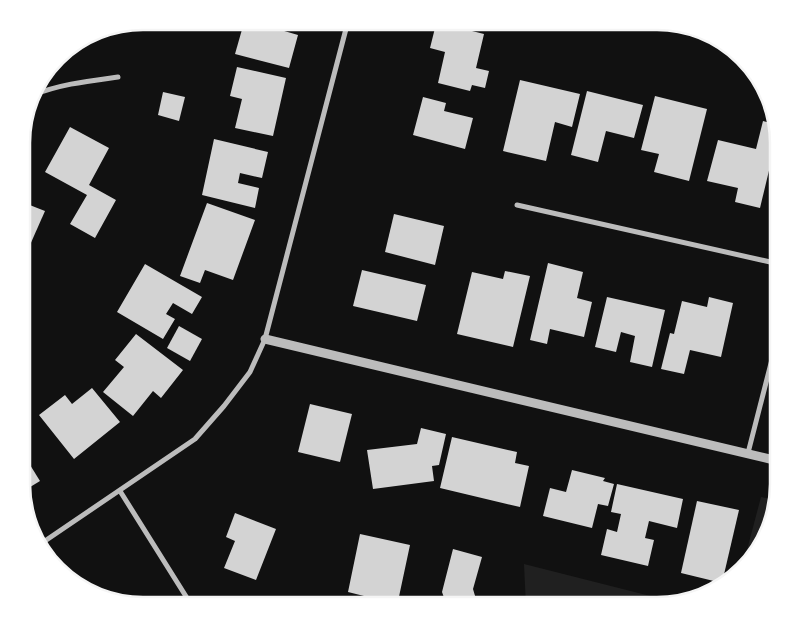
<svg xmlns="http://www.w3.org/2000/svg" width="800" height="627" font-family="Cabin,sans-serif">
	<style>
		.green { fill: #202020 }
		.building { fill: #d3d3d3 }
		.lines { fill: none; stroke-linecap: round; stroke-linejoin: round }
		.minor { stroke: #bcbcbc; stroke-width: 5 }
		.tertiary { stroke: #bcbcbc; stroke-width: 9 }
		.rim { fill: none; stroke: #f5f5f5; stroke-width: 2.5 }
	</style>
	<rect width="100%" height="100%" fill="#111"/>
	<g class="green">
		<polygon points="761,497 776,500 769,531 748,564 742,569"/>
		<polygon points="524,564 674,602 657,606 526,606"/>
	</g>
	<g class="building">
		<polygon points="436,24 444,24 484,34 476,68 489,71 485,88 472,85 470,91 438,83 445,52 430,48"/>
		<polygon points="243,26 267,26 298,35 289,68 235,54"/>
		<polygon points="707,33 725,44 724,44 705,40"/>
		<polygon points="237,67 286,78 273,136 235,128 242,99 230,96"/>
		<polygon points="520,80 580,94 572,127 555,122 546,161 503,151"/>
		<polygon points="587,91 643,105 634,138 606,131 598,162 571,155"/>
		<polygon points="163,92 185,97 179,121 158,115"/>
		<polygon points="655,96 707,109 689,181 654,172 659,154 641,150"/>
		<polygon points="423,97 446,103 444,111 473,118 465,149 413,135"/>
		<polygon points="763,121 774,124 779,143 779,160 772,158 760,208 735,202 738,188 707,181 718,140 756,149"/>
		<polygon points="70,127 109,148 89,185 116,200 95,238 70,224 87,195 45,172"/>
		<polygon points="214,139 268,152 262,178 240,173 238,183 259,188 255,208 202,195"/>
		<polygon points="22,202 45,211 22,263"/>
		<polygon points="207,203 255,220 233,280 205,270 200,283 180,276"/>
		<polygon points="394,214 444,226 435,265 385,252"/>
		<polygon points="548,263 583,272 577,298 592,302 584,337 550,329 547,344 530,340"/>
		<polygon points="145,264 202,297 192,314 173,303 166,314 175,319 163,339 117,312"/>
		<polygon points="362,270 426,285 417,321 353,306"/>
		<polygon points="505,271 530,276 513,347 457,334 472,272 503,279"/>
		<polygon points="607,297 665,310 652,367 630,362 635,336 621,332 616,352 595,347"/>
		<polygon points="709,297 733,303 721,357 690,350 684,374 661,369 670,333 674,334 682,301 707,307"/>
		<polygon points="179,326 202,339 190,361 167,348"/>
		<polygon points="136,334 183,370 161,398 153,391 133,416 103,392 124,367 115,360"/>
		<polygon points="92,388 120,422 74,459 39,415 65,395 72,404"/>
		<polygon points="310,404 352,414 340,462 298,452"/>
		<polygon points="421,428 446,434 439,465 432,466 434,481 373,489 367,450 417,444"/>
		<polygon points="452,437 517,452 515,463 529,466 520,507 440,488"/>
		<polygon points="22,452 40,481 22,492"/>
		<polygon points="572,470 605,478 603,481 614,484 608,506 598,504 592,528 543,516 550,488 566,492"/>
		<polygon points="617,484 683,499 677,528 649,521 645,538 654,540 648,566 601,555 607,529 617,532 621,514 611,512"/>
		<polygon points="697,501 739,510 722,583 681,573"/>
		<polygon points="235,513 276,529 256,580 224,568 235,541 226,537"/>
		<polygon points="360,534 410,545 397,606 362,606 364,596 348,592"/>
		<polygon points="453,549 482,557 473,589 478,606 447,606 442,592"/>
	</g>
	<g class="lines">
		<g class="minor">
			<path d="M33,95C61,84 89,81 118,77"/>
			<polyline points="517,205 779,264"/>
			<polyline points="748,453 779,332"/>
			<polyline points="120,491 192,606"/>
			<polyline points="39,545 195,439 224,406 250,372 265,339 347,25"/>
		</g>
		<polyline class="tertiary" points="265,339 778,461"/>
	</g>
	<path d="M0 0H800V627H0ZM143 30H657A113 113 0 0 1 770 143V484A113 113 0 0 1 657 597H143A113 113 0 0 1 30 484V143A113 113 0 0 1 143 30Z" fill="#fff" fill-rule="evenodd"/>
	<path class="rim" d="M143 30H657A113 113 0 0 1 770 143V484A113 113 0 0 1 657 597H143A113 113 0 0 1 30 484V143A113 113 0 0 1 143 30Z"/>
</svg>
